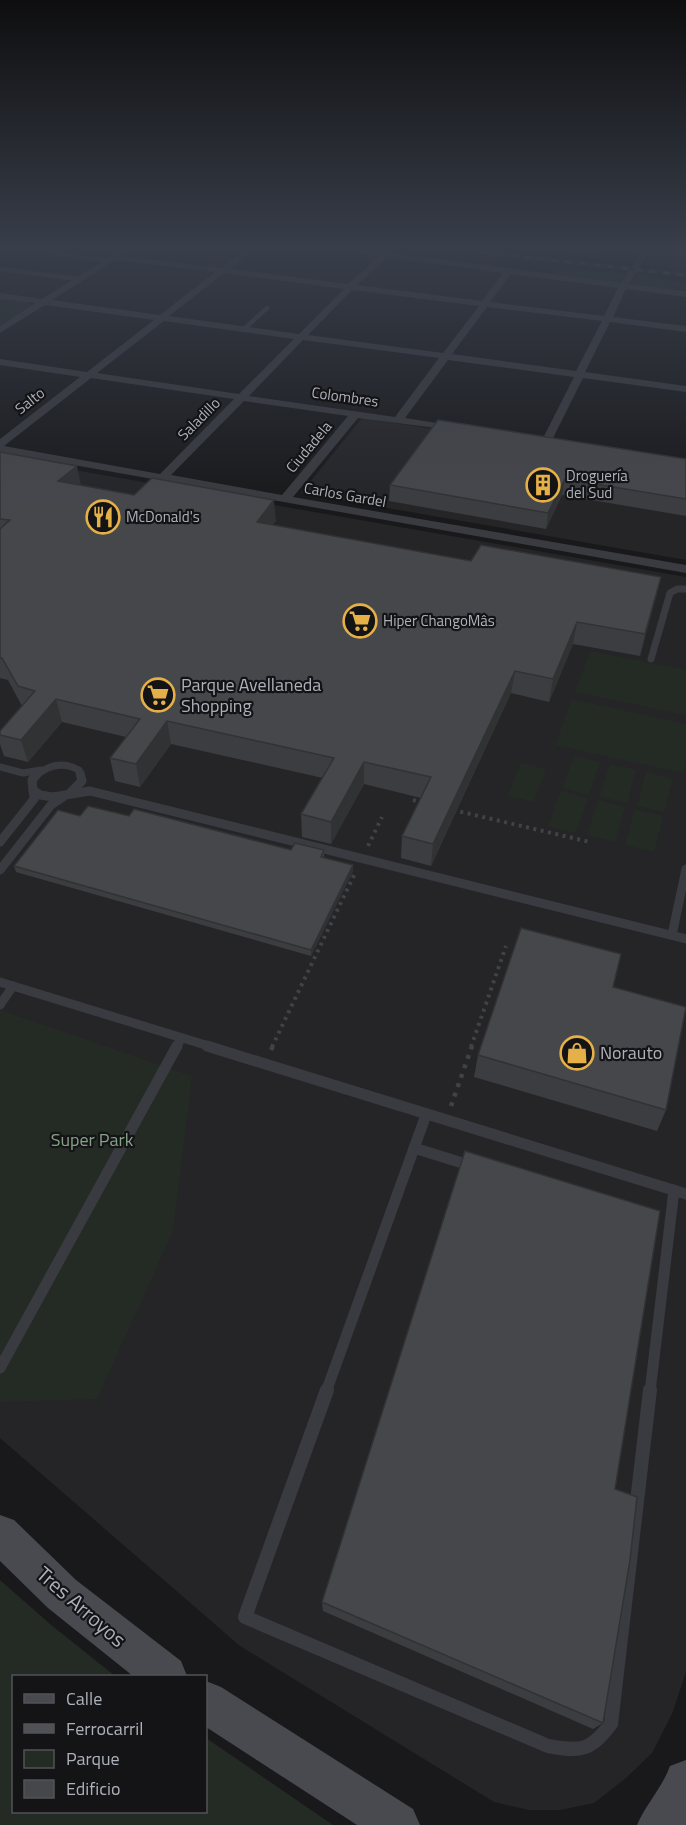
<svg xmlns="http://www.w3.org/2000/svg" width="686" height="1825" font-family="'Titillium Web',sans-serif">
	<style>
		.built { fill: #252528 }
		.green { fill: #232b24 }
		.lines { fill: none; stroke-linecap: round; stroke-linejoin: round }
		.path-far2 { stroke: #404247; stroke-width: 1.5; stroke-dasharray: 1.5 2; stroke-linecap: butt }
		.path-far1 { stroke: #404247; stroke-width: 4; stroke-dasharray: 3 4.5; stroke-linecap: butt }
		.path { stroke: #404247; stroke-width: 4.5; stroke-dasharray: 4 6; stroke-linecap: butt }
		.lane-far4 { stroke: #3a3b40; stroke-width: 4.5 }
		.lane-far3 { stroke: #3a3b40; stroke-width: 7 }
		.lane-far2 { stroke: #3a3b40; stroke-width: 9 }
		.lane-far1 { stroke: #3a3b40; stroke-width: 11 }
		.lane { stroke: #3a3b40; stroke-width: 14 }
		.street { fill: #3a3b40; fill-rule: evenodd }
		.secondary { fill: #494a50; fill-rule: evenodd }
		.rail-casing { stroke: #505157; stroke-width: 3 }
		.rail { stroke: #141416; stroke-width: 2; stroke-dasharray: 7; stroke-linecap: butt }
		.wall { fill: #3c3d40 }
		.shaded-wall { fill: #313234 }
		.building { fill: #46474b; stroke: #313234; stroke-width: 1.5 }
		.labels { text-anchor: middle; stroke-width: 4.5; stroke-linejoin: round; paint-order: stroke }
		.far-street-label { font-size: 15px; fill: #adb1ba; stroke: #141416 }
		.far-poi-label { font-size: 15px; fill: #adb1ba; stroke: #141416; text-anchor: start }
		.poi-label { font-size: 18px; fill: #adb1ba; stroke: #141416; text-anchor: start }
		.park-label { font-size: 18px; fill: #85a387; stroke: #141416 }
		.near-street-label { font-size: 21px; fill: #adb1ba; stroke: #141416 }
	</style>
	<rect width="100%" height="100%" fill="#19191b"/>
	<g class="built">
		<polygon points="362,418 686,468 686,560 301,493"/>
		<polygon points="0,457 686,577 686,1672 672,1714 652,1753 626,1778 594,1803 560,1810 529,1810 494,1802 240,1646 0,1438"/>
	</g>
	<g class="green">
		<polygon points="528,250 601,250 634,253 631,261"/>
		<polygon points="650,255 686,258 686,270 643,265"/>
		<polygon points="559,267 619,274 625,273 619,283 553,275"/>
		<polygon points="637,275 686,283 686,290 631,285"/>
		<polygon points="0,298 28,302 31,306 0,326"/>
		<polygon points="590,651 686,670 686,715 575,692"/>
		<polygon points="572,699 686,724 686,760 683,773 555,745"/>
		<polygon points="574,756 600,762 589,795 562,788"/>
		<polygon points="521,763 546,769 534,802 507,796"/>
		<polygon points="610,764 636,770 627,803 599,797"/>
		<polygon points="646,772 673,779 664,812 637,806"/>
		<polygon points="561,791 588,798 576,833 548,826"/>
		<polygon points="598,800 625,807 615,842 587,835"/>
		<polygon points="635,809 663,816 654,852 625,845"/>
		<polygon points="0,1010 192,1076 173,1231 97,1399 0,1402"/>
		<polygon points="0,1580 50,1624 115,1676 14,1676 14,1812 206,1812 206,1738 333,1825 0,1825"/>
	</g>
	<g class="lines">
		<g class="path-far2">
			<polyline points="536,250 616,258"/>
			<polyline points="594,250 614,252"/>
		</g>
		<g class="path-far1">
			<polyline points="413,800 423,803"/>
			<polyline points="453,810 590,842"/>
			<polyline points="368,846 382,817"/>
			<polyline points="272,1047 356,871"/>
			<polyline points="471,1047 506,946"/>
		</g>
		<g class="path">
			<polyline points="271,1050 273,1046"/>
			<polyline points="451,1106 472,1046"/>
		</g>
		<g class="lane-far4">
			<polyline points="0,269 78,279"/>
			<polyline points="243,330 267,308"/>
		</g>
		<g class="lane-far3">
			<polyline points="651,659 670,593 677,589 686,589"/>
			<polyline points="0,767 23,773 41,770"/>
			<path d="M37,775C50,764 64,762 79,770L80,775"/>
		</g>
		<g class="lane-far2">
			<polyline points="38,773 32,780 33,790 40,795 53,797 90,791 686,939"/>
			<polyline points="70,793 82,781 80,773"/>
			<polyline points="0,842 34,799 33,790"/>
			<polyline points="0,870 51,805 63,797"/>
			<polyline points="672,935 686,869"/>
			<polyline points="0,982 212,1047"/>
			<polyline points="0,1005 13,986"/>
			<polyline points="176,1047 181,1039"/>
		</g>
		<g class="lane-far1">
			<polyline points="207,1046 686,1194"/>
			<polyline points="414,1148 472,1166"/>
			<polyline points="0,1368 177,1046"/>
			<polyline points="326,1392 426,1115"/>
			<polyline points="650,1392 674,1190"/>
		</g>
		<path class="lane" d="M327,1390L245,1617L548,1746C581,1752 590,1751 611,1724L650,1390"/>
		<path class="street" d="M27,250C53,250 79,257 104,257C112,257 117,250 126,250L121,256L221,268L244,250H253L230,269L348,284L379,256L344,250H367L621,283L640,254L620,250L686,254V258L647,255L629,284L686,291V297L626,289L613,317L686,326V332L610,322L585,372L686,386V392L583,378L551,442L546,445L541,442L574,377L448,360L405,418L456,426L460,427V431L358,418L293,497L686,565V573L0,452V439L80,377L0,365V359L87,372L154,320L45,305L0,333V326L35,303L0,299V293L42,299L101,262ZM387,257L503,273L482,301L357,285ZM115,260L215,272L160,315L52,300ZM224,273L344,289L299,334L169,316ZM511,274L618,288L604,316L490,302ZM352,290L479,306L443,353L308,335ZM487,307L602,321L576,371L452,354ZM164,321L294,339L239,394L97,373ZM303,340L439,358L395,417L249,396ZM91,378L234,399L160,474L4,446ZM244,401L348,416L282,495L171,475Z"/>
		<g class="secondary">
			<polygon points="0,1515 14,1520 76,1580 181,1661 187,1676 133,1676 48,1608 0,1561"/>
			<polygon points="206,1681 221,1687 413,1809 420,1825 357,1825 206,1727"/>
			<path d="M686,1760V1825H637C646,1804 662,1788 670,1766Z"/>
		</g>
		<g class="rail-casing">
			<polyline id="rail" points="461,250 686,275"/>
		</g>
		<use href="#rail" class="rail"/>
	</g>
	<g class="wall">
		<polygon points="0,452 81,485 276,521 272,525 471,561 661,577 640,656 573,644 549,702 511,693 431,866 401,858 402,836 421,798 364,784 331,844 302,837 301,814 323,778 171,744 140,787 115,781 110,758 126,737 62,722 28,762 4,756 0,744 0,731 22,706 8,680 0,678"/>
		<polygon points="686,459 686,516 562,495 546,529 389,501 390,485"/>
		<polygon points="80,816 129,816 291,850 324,850 324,857 353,871 311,956 16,872 14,866"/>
		<polygon points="613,987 666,1110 657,1131 474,1077 478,1055"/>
		<polygon points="615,1489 603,1723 593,1729 323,1611 322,1602"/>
	</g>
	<g class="shaded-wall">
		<polygon points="77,466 81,486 58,481"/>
		<polygon points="565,479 562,495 546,529 548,513"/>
		<polygon points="274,500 276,521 259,543 257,522"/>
		<polygon points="661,577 656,598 640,656 645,634"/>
		<polygon points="577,622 573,644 549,702 553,679"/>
		<polygon points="515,671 511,693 431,866 433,844"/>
		<polygon points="56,699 62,722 28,762 21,740"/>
		<polygon points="167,721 171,744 140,787 136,764"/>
		<polygon points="364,762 364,784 331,844 331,822"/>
		<polygon points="353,865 353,871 311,956 311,950"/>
	</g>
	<g class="building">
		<polygon points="438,420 686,459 686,499 565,479 548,513 390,485"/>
		<polygon points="0,452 77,466 58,481 134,495 152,478 274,500 257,522 471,561 481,545 661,577 645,634 577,622 553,679 515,671 433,844 402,836 431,777 364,762 331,822 301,814 334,758 167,721 136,764 110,758 140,719 56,699 21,740 0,735 0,731 35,691 18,686 2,658 0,658 0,529 10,520 0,519"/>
		<polygon points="88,806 129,816 134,809 291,850 295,843 324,850 321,857 353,865 311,950 14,866 58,810 80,816"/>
		<polygon points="521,928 621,954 613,987 686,1007 666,1110 478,1055"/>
		<polygon points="465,1151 660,1211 615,1489 637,1497 630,1560 603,1723 322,1602"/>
	</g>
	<linearGradient id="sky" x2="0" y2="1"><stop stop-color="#0e0e0f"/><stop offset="0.49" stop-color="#383e4a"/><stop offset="1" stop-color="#383e4a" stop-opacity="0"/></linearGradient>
	<rect width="686" height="506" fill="url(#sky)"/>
	<defs>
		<g id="building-ring" transform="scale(1.725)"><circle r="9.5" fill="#141416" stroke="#e5b047" stroke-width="1.5"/><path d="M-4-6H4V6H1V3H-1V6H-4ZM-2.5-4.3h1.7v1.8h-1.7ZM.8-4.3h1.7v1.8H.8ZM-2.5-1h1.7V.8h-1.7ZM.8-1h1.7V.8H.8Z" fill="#e5b047"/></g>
		<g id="restaurant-ring" transform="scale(1.725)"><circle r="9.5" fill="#141416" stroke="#e5b047" stroke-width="1.5"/><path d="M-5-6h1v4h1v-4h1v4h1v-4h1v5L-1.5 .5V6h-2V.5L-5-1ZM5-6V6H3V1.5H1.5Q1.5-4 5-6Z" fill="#e5b047"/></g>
		<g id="supermarket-ring" transform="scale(1.725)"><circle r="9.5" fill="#141416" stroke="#e5b047" stroke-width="1.5"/><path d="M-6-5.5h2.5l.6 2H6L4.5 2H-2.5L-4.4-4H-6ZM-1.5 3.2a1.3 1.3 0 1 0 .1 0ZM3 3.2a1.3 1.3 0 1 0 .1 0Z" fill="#e5b047"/></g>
		<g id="shop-ring" transform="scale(1.725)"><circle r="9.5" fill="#141416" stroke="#e5b047" stroke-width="1.5"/><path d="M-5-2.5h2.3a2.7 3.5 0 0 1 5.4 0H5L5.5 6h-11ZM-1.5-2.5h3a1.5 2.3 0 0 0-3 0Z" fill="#e5b047"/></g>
	</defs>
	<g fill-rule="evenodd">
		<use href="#building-ring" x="543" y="485"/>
		<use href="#restaurant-ring" x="103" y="517"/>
		<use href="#supermarket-ring" x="360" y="621"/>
		<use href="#supermarket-ring" x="158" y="695"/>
		<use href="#shop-ring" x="577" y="1053"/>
	</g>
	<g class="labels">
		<g class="far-street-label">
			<text transform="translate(345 397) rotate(8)" y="5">Colombres</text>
			<text transform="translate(30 401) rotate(-38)" y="5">Salto</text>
			<text transform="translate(199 419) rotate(-45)" y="5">Saladillo</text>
			<text transform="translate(309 447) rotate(-50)" y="5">Ciudadela</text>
			<text transform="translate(345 495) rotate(10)" y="5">Carlos Gardel</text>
		</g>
		<g class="far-poi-label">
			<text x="566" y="481">Droguería<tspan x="566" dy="17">del Sud</tspan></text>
			<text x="126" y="522">McDonald's</text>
			<text x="383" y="626">Hiper ChangoMâs</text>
		</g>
		<g class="poi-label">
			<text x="181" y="691">Parque Avellaneda<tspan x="181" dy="21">Shopping</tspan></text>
			<text x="600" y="1059">Norauto</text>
		</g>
		<g class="park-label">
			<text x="92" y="1146">Super Park</text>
		</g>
		<g class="near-street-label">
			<text transform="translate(81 1607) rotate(41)" y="7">Tres Arroyos</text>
		</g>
	</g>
	<rect x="12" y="1675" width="195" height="138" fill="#141416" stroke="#515358" stroke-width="1.5"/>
	<rect x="24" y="1694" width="30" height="9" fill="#494a50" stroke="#515358" stroke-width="1.5"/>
	<text x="66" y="1705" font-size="18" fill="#adb1ba">Calle</text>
	<rect x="24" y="1724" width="30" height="9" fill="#505157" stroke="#515358" stroke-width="1.5"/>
	<text x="66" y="1735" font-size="18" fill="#adb1ba">Ferrocarril</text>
	<rect x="24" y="1750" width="30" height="18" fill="#232b24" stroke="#515358" stroke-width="1.5"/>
	<text x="66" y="1765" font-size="18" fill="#adb1ba">Parque</text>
	<rect x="24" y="1780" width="30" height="18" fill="#46474b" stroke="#515358" stroke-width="1.5"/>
	<text x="66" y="1795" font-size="18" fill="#adb1ba">Edificio</text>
</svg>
